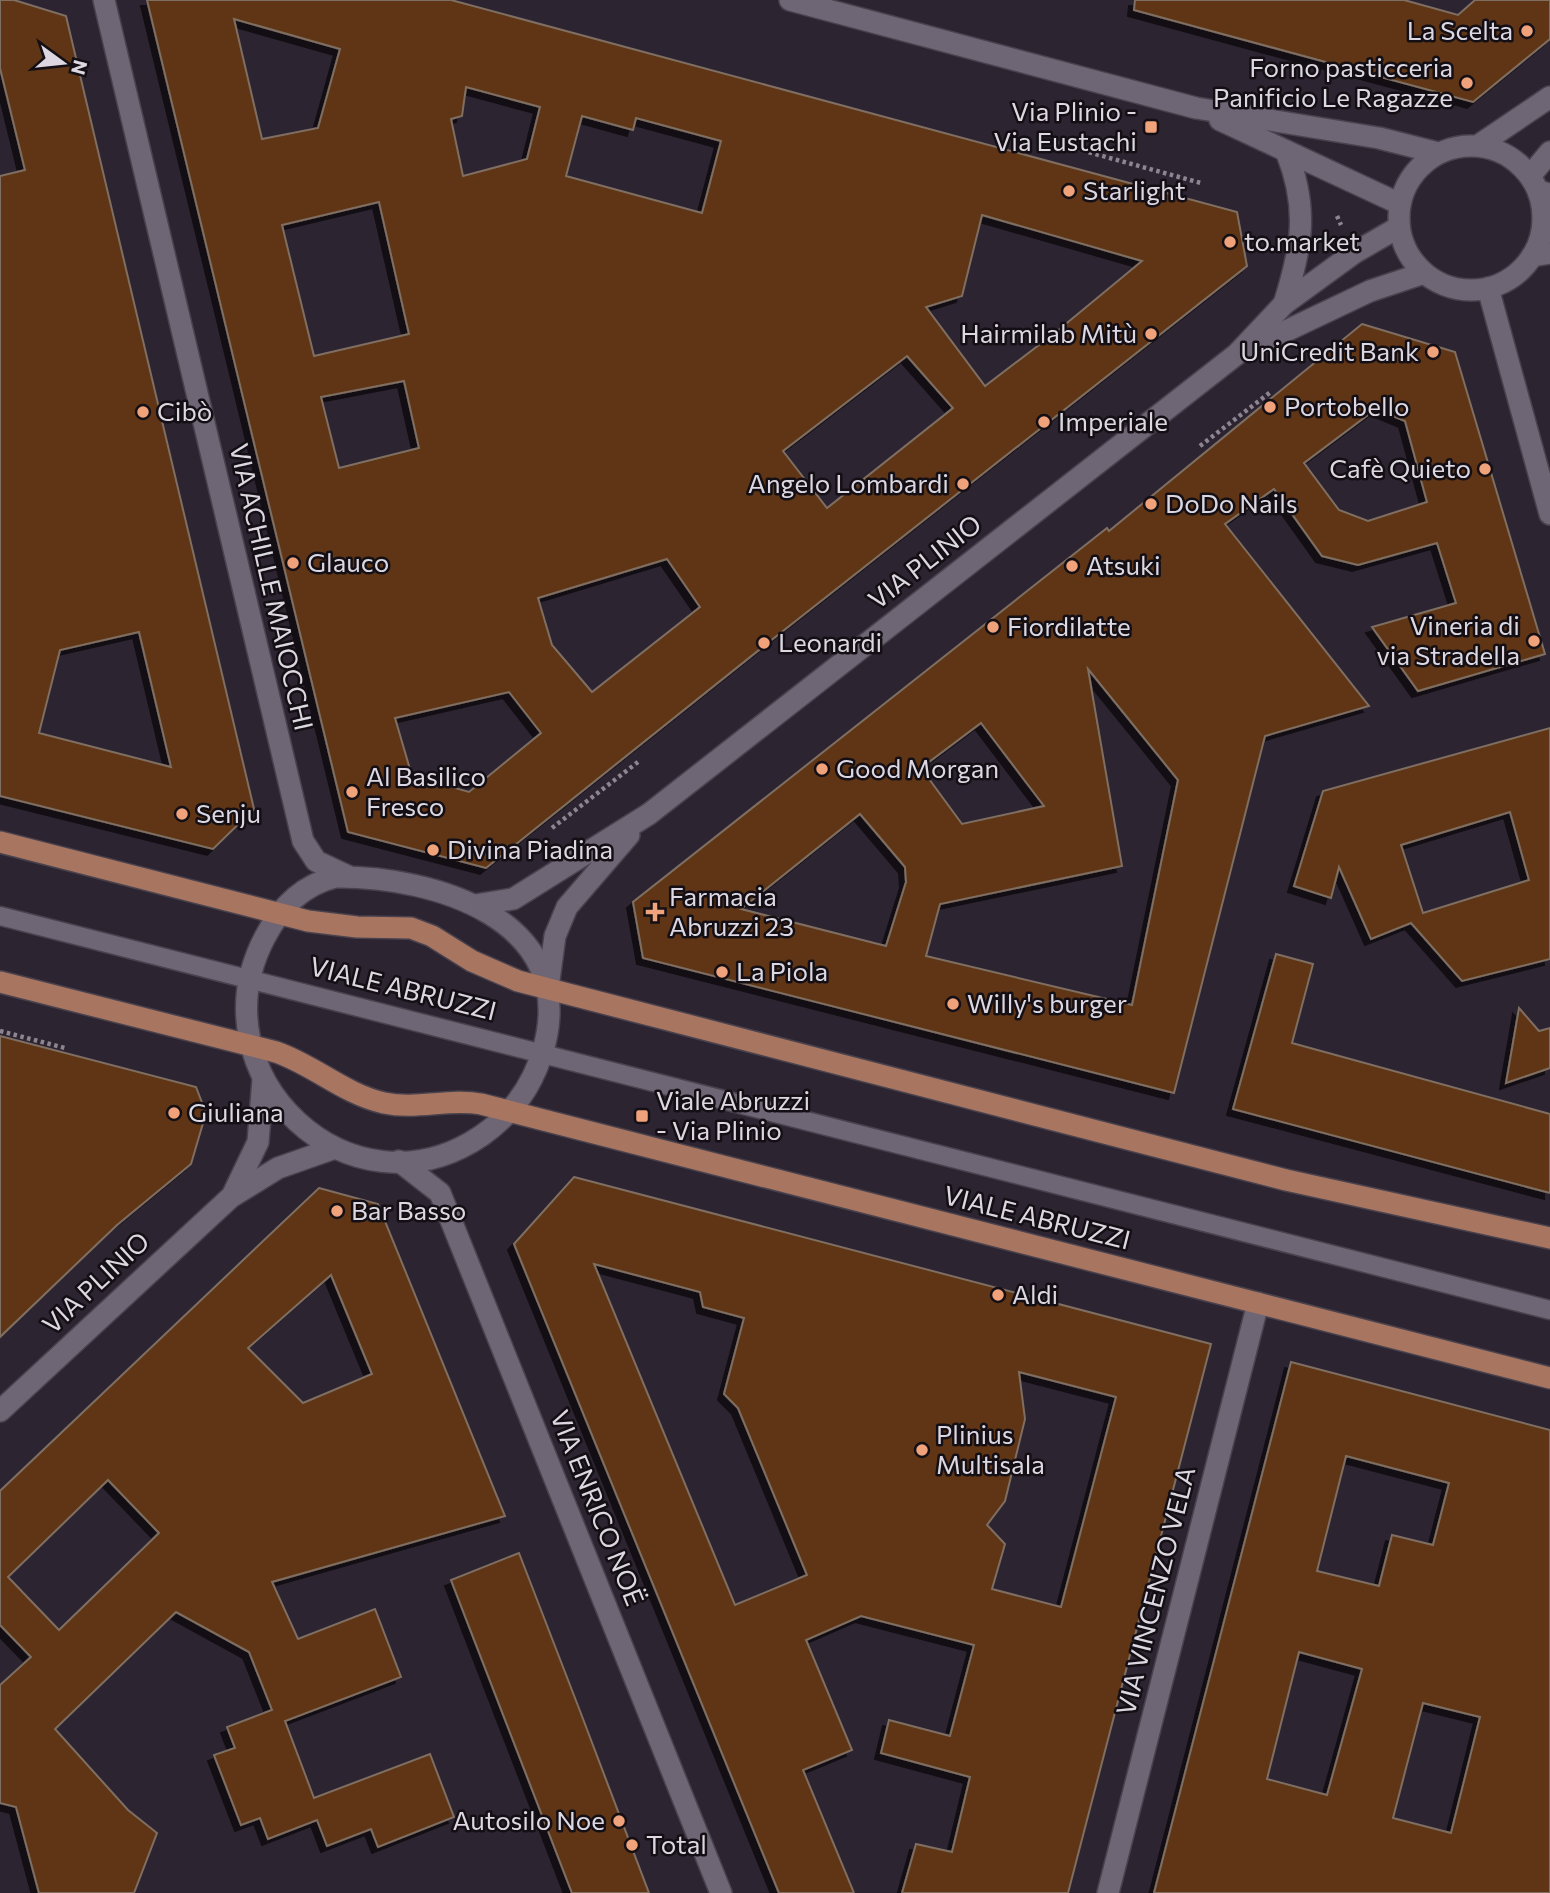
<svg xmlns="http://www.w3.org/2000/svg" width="1550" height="1893" font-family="Commissioner,sans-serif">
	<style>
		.building { fill: #5e3612; stroke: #7f6e62; stroke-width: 2; fill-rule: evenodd; filter: url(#shadow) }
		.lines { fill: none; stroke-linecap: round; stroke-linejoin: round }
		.lane-casing { stroke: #49424d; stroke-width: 21 }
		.street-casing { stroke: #49424d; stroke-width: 24 }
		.secondary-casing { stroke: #49424d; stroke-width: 24 }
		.primary-casing { stroke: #49424d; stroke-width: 24 }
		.path { stroke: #8d8691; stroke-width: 4.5; stroke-dasharray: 3.5 3.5; stroke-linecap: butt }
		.lane { stroke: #6e6575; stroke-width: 18 }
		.street { stroke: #6e6575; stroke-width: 21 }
		.secondary { stroke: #6e6575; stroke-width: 21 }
		.primary { stroke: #a87561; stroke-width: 21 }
		.poi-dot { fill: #f0a27a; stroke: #130f15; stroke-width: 2.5 }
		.labels { text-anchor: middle; stroke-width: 5; stroke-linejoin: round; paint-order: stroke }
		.poi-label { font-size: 26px; fill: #dcd7e0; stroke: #130f15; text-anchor: start }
		.street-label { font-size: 26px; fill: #dcd7e0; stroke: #130f15 }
	</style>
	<defs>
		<filter id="shadow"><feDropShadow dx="-6" dy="6" stdDeviation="0" flood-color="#0009"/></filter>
	</defs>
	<rect width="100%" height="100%" fill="#2d2432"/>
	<g class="building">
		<path d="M0,0H14L66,16L254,809L213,849L0,796V176L25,170L0,68ZM139,632L171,767L39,733L60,650Z"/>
		<path d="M147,0H451L1237,212L1247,266L774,638L486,868L348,832ZM234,19L340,49L318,128L262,139ZM466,87L540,107L527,159L463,176L451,119L462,116ZM582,116L633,130L636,118L721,141L702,213L566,176ZM379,202L409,334L314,356L282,225ZM982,215L1142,261L1056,332L985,386L926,307L962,296ZM907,356L953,408L827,508L783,451ZM404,381L419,448L339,468L321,397ZM667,559L700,607L592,692L552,645L538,598ZM509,692L541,733L469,792L412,776L395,718Z"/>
		<polygon points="1135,0 1404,0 1458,15 1475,0 1550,0 1550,39 1473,102 1134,10"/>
		<path d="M1362,324L1455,352L1545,654L1418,691L1372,627L1456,603L1437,543L1358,565L1322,556L1274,489L1225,524L1369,706L1265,736L1174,1093L643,958L633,902L1107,528L1109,531ZM1376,409L1405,421L1427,502L1368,521L1339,510L1304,463ZM1088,669L1178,780L1132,1005L926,956L940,904L1122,866ZM981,723L1044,806L962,824L921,768ZM860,814L905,867L906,882L886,946L741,909Z"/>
		<path d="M1550,728V959L1462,981L1411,923L1371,939L1339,867L1331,898L1294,886L1323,791ZM1510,812L1529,880L1423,913L1401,845Z"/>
		<polygon points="1276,954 1313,964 1292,1043 1550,1114 1550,1193 1233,1109"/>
		<polygon points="1519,1008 1539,1031 1550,1028 1550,1068 1506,1083"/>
		<polygon points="0,1036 196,1087 206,1113 191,1164 117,1225 0,1337"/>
		<path d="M574,1177L1211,1344L1068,1893H902L916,1844L952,1852L970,1777L881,1753L889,1720L950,1736L974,1645L861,1616L806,1640L852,1750L803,1770L854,1893H779L514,1244ZM594,1264L700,1292L703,1307L744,1318L724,1394L738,1408L807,1575L735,1605ZM1019,1372L1116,1397L1061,1607L992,1589L1005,1544L987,1525L1005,1501L1025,1419Z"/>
		<path d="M319,1188L378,1204L505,1516L272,1582L298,1639L375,1609L401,1677L285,1721L314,1798L430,1754L454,1817L378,1847L371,1829L327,1846L317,1820L268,1839L260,1818L241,1825L214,1755L235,1748L227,1727L272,1710L249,1652L176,1612L55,1729L128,1810L157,1833L134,1893H39L16,1807L0,1803V1685L31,1657L0,1625V1491ZM331,1275L372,1374L303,1403L248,1348ZM108,1480L159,1533L59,1630L8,1577Z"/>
		<path d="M1291,1362L1550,1430V1893H1154ZM1346,1456L1449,1483L1433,1545L1392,1535L1379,1586L1317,1571ZM1299,1652L1362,1669L1327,1795L1267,1779ZM1423,1703L1480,1717L1451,1833L1393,1818Z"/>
		<polygon points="519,1553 580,1711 649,1893 572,1893 451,1580"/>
	</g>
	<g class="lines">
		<g class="lane-casing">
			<polyline id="lane" points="0,916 1550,1310"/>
		</g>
		<g class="street-casing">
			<g id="street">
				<polyline points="104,0 303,841 316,861 350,877"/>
				<polyline points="790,0 1196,108 1379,138 1438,153"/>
				<polyline points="1220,120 1400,204"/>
				<polyline points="1538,191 1550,194"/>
				<polyline points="1532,256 1550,253"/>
				<polyline points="1488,288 1550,514"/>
				<path d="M1284,304C1302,247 1309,208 1286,151"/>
				<polyline points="399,1161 440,1193 721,1893"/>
				<polyline points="234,1192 258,1142 263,1079"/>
				<polyline points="0,1411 231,1197 278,1168 335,1148"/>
				<polyline points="1108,1893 1258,1303"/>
			</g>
		</g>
		<g class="secondary-casing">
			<g id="secondary">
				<polyline points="1479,145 1550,97"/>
				<circle cx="1471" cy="218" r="72"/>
				<polyline points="1530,176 1550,152"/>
				<polyline points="1248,349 1370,291 1424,273"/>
				<path d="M335,877C434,876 578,919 544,1047C534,1083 513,1114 481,1136C351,1224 192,1075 265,937C280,908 303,885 335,877Z"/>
				<polyline points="475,905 513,899 649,814 1237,354 1284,304 1354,253 1399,227"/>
				<polyline points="549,980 555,936 567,907 629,835"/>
			</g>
		</g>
		<g class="primary-casing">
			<g id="primary">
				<polyline points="0,842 308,921 357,927 411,928 432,936 472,961 518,981 1286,1180 1550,1238"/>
				<path d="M0,982L276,1052C314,1065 344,1094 384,1103C417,1110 449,1098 481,1104L1550,1378"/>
			</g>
		</g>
		<g class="path">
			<polyline points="1055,143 1201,183"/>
			<polyline points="1337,216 1341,225"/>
			<polyline points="1200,446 1272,391"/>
			<polyline points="552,828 638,762"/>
			<polyline points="0,1031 65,1048"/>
		</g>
		<use href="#lane" class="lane"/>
		<use href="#street" class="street"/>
		<use href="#secondary" class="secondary"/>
		<use href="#primary" class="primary"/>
	</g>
	<g class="poi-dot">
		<circle cx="1527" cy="31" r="7"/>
		<circle cx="1467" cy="83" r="7"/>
		<rect x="1144" y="120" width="14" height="14" rx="3.5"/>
		<circle cx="1069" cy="191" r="7"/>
		<circle cx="1230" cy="242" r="7"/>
		<circle cx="1151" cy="334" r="7"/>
		<circle cx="1433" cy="352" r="7"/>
		<circle cx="1270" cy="407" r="7"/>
		<circle cx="143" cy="412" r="7"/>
		<circle cx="1044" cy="422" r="7"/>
		<circle cx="1485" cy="469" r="7"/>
		<circle cx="963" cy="484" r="7"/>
		<circle cx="1151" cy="504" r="7"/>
		<circle cx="293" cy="563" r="7"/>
		<circle cx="1072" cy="566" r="7"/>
		<circle cx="993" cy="627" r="7"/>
		<circle cx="1534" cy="641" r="7"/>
		<circle cx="764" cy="643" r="7"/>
		<circle cx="822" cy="769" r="7"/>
		<circle cx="352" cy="792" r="7"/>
		<circle cx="182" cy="814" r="7"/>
		<circle cx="433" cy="850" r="7"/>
		<path d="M651.5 901.5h7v7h7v7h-7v7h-7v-7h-7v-7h7z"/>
		<circle cx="722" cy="972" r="7"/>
		<circle cx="953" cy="1004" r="7"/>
		<circle cx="174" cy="1113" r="7"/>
		<rect x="635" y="1109" width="14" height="14" rx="3.5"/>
		<circle cx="337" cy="1211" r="7"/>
		<circle cx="998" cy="1295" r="7"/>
		<circle cx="922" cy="1450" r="7"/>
		<circle cx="619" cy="1821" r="7"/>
		<circle cx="632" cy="1845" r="7"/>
	</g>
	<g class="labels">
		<g class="poi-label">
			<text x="1513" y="40" text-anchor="end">La Scelta</text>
			<text x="1453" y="77" text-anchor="end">Forno pasticceria<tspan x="1453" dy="30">Panificio Le Ragazze</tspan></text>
			<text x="1137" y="121" text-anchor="end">Via Plinio -<tspan x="1137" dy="30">Via Eustachi</tspan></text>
			<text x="1083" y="200">Starlight</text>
			<text x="1244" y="251">to.market</text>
			<text x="1137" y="343" text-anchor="end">Hairmilab Mitù</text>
			<text x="1419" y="361" text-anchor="end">UniCredit Bank</text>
			<text x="1284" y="416">Portobello</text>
			<text x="157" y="421">Cibò</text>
			<text x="1058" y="431">Imperiale</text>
			<text x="1471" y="478" text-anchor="end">Cafè Quieto</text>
			<text x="949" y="493" text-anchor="end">Angelo Lombardi</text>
			<text x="1165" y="513">DoDo Nails</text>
			<text x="307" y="572">Glauco</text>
			<text x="1086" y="575">Atsuki</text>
			<text x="1520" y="635" text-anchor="end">Vineria di<tspan x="1520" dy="30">via Stradella</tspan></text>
			<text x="1007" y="636">Fiordilatte</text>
			<text x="778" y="652">Leonardi</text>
			<text x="836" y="778">Good Morgan</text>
			<text x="366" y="786">Al Basilico<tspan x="366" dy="30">Fresco</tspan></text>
			<text x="196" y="823">Senju</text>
			<text x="447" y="859">Divina Piadina</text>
			<text x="669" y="906">Farmacia<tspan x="669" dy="30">Abruzzi 23</tspan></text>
			<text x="736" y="981">La Piola</text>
			<text x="967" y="1013">Willy's burger</text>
			<text x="656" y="1110">Viale Abruzzi<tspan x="656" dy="30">- Via Plinio</tspan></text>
			<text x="188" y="1122">Giuliana</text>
			<text x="351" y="1220">Bar Basso</text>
			<text x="1012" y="1304">Aldi</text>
			<text x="936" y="1444">Plinius<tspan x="936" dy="30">Multisala</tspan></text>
			<text x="605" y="1830" text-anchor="end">Autosilo Noe</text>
			<text x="646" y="1854">Total</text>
		</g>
		<g class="street-label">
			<text transform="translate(925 562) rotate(-38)" y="9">VIA PLINIO</text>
			<text transform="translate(271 587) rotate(77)" y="9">VIA ACHILLE MAIOCCHI</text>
			<text transform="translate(403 989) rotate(14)" y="9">VIALE ABRUZZI</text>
			<text transform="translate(1037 1218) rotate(14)" y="9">VIALE ABRUZZI</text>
			<text transform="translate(96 1283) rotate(-43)" y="9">VIA PLINIO</text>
			<text transform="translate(597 1508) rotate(68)" y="9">VIA ENRICO NOË</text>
			<text transform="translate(1156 1591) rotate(-76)" y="9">VIA VINCENZO VELA</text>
		</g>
	</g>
	<g transform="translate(63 63) rotate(105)" stroke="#130f15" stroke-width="5" paint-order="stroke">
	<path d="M0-5L12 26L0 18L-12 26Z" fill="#dcd7e0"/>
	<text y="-10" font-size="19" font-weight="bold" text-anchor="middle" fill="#dcd7e0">N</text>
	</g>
</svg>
